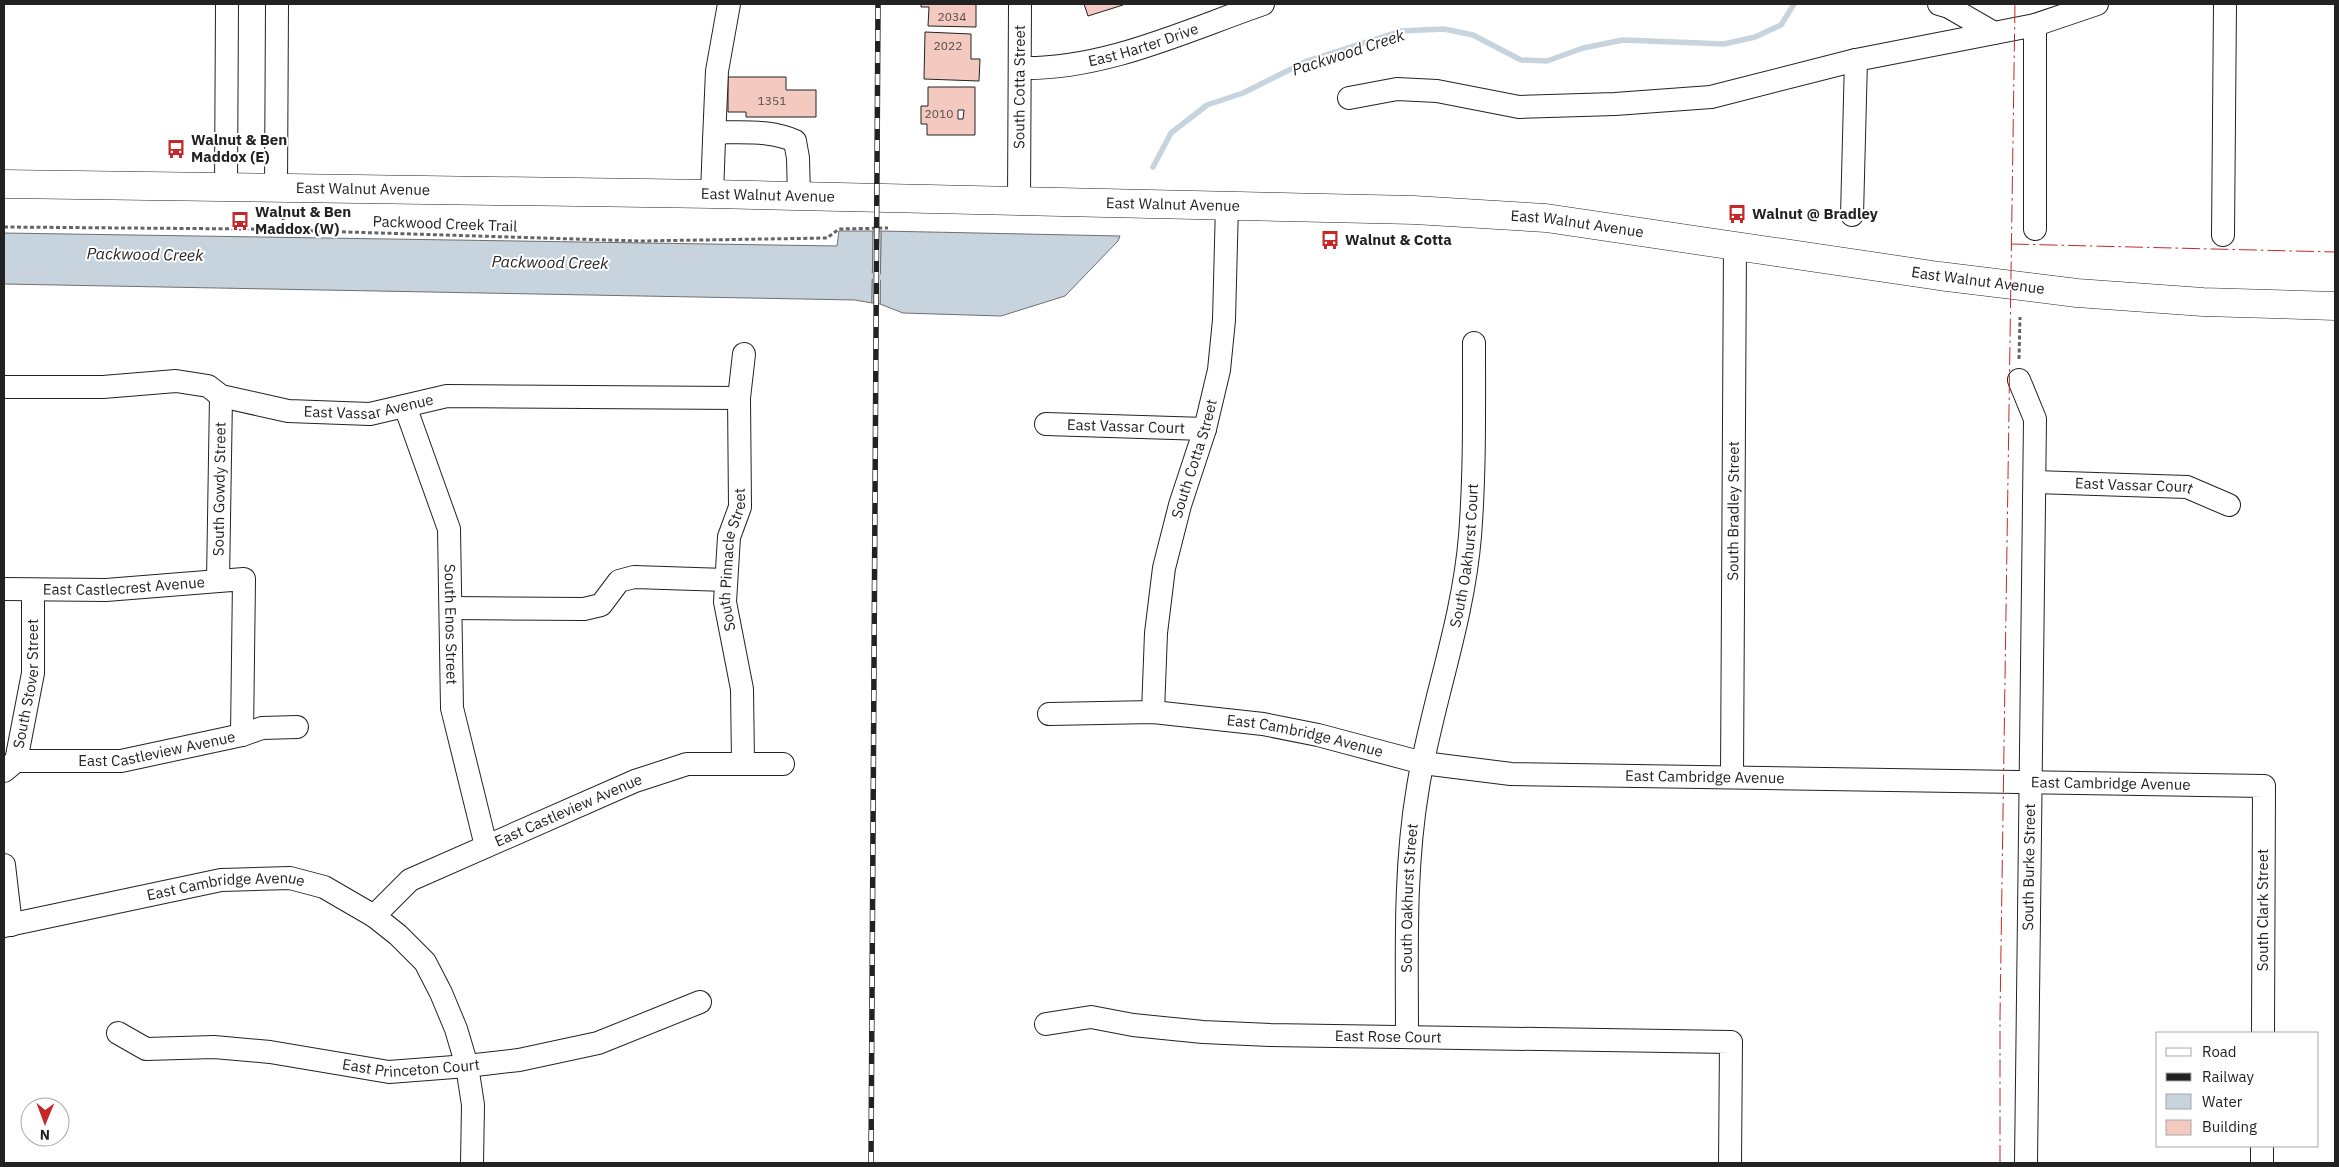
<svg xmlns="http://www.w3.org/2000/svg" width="2339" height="1167" font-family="'IBM Plex Sans',sans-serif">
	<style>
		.water { fill: #c7d3dd; stroke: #6f6f6f }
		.pier { fill: #fff; stroke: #6f6f6f }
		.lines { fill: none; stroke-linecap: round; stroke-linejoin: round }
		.stream { stroke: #c7d3dd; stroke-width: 5.5 }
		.building { fill: #f3c9c0; stroke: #222; fill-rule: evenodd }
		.minor-casing { stroke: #222; stroke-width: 24 }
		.major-casing { stroke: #222; stroke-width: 29 }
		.path { stroke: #646464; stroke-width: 3; stroke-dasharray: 4 2.5; stroke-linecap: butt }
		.minor { stroke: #fff; stroke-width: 22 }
		.major { stroke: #fff; stroke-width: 28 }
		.rail-casing { stroke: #222; stroke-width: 5.5 }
		.rail { stroke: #fff; stroke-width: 4; stroke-dasharray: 11; stroke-linecap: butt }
		.power { stroke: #c62828; stroke-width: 1; stroke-dasharray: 18 4 2.5 4; stroke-linecap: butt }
		.labels { text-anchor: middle; stroke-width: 4; stroke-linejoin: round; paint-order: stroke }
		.number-label { font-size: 12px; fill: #564c4a }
		.street-label { font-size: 15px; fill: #222; stroke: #fff }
		.poi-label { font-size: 15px; font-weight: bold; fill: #222; stroke: #fff; text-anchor: start }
		.water-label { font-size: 16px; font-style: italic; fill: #222; stroke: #fff }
	</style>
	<rect width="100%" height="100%" fill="#fff"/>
	<g class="water">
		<polygon points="839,231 873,231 872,303 855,300 4,284 4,233 837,246"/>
		<polygon points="881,231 1120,236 1118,241 1065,296 1001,316 903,313 880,304"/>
	</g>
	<g class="pier">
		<polygon points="873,231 875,231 874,303 872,303"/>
		<polygon points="879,231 881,231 880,304 877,304"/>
	</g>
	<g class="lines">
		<g class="stream">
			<polyline points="1153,167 1171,133 1207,105 1243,93 1307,61 1401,31 1444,29 1473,35 1521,60 1547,61 1583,48 1623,40 1724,44 1755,37 1781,25 1794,4"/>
			<polyline points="865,275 886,278"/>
		</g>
	</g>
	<g class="building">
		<polygon points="921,4 976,4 976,27 928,26 929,7 921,7"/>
		<polygon points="1084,4 1123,4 1123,5 1088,16"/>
		<polygon points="925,32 971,34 971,59 980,59 979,81 924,79"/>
		<polygon points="728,77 786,77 786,90 816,90 816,117 746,117 746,112 728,112"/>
		<path d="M928,87H975V135H927V124H921V106H928ZM958,110H964L963,119H958Z"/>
	</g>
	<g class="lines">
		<g class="minor-casing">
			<g id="minor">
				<polyline points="1939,4 1949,7 1994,33"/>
				<polyline points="2035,25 2035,229"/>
				<path id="s1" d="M1020,68C1104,70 1185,31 1263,4"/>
				<polyline points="1349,98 1397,89 1437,91 1519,107 1615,104 1711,97 1856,60 2035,25 2097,4"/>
				<polyline points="714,140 717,71 729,4"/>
				<polyline points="226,186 227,4"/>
				<polyline points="276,187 277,4"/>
				<path d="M712,194L714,140L721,132C746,133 771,130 795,141L798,158L799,196"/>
				<path id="s2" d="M1019,201L1020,4"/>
				<polyline points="1852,215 1856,60"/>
				<polyline points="2223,235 2225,4"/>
				<polyline points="2019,380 2035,419 2026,1163"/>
				<path id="s3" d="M4,387H103L176,381L208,386L221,396L288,411L370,414L447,396L739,398"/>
				<path id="s4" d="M405,406L449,529L452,708L486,846"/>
				<path id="s5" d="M1046,424L1205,429"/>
				<path id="s6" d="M2035,482L2187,487L2229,505"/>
				<path id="s7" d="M218,581L221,396"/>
				<path id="s8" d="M4,589L106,590L244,579L242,735"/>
				<polyline points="451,608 584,609 601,605 619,581 634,577 726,580"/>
				<path id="s9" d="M1153,712L1156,633L1164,568L1180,505L1205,429L1219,370L1224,320L1227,205"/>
				<path id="s10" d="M1049,714L1153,712L1263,724L1318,735L1423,763L1511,774L2264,786L2263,1033"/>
				<path id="s11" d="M16,761H121L242,735L262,728L297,727"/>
				<path id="s12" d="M743,763L742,689L725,602L729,537L740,507L739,398L744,354"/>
				<path id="s13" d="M4,771L16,761L33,673V590"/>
				<path id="s14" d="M1732,776L1735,245"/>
				<polyline points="4,865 11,925"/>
				<path id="s15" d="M374,916L410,880L635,781L687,764H783"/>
				<path id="s16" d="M4,926L221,880L290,878L324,887L374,916L398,935L425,962L441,993L456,1029L467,1066L473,1105L472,1163"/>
				<path id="s17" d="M1046,1024L1091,1017L1133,1025L1203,1032L1270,1035L1731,1042L1730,1163"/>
				<path id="s18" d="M118,1033L146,1049L214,1047L270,1052L389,1072L467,1066L519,1060L598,1043L700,1002"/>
				<path id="s19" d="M1407,1036C1407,953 1404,869 1418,787C1432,703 1463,622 1470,536C1475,472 1474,407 1474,343"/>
				<polyline points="2262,1163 2262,1146"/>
			</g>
		</g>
		<g class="major-casing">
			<g id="major">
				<path id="s20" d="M4,184L712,194L1414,210L1546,218L1939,276L2077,293L2203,302L2335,306"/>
			</g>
		</g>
		<g class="path">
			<polyline points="283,220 283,210"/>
			<polyline points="4,227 250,229 640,241 827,238 839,229 888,228"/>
			<polyline points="2019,359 2020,317"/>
		</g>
		<use href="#minor" class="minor"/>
		<use href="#major" class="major"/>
		<g class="rail-casing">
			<polyline id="rail" points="871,1163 878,4"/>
		</g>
		<use href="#rail" class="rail"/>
		<g class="power">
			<polyline points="2011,244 2335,252"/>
			<polyline points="2000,1163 2000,1017 2015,4"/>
		</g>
	</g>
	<defs>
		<g id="bus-bare" transform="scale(1.5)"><path d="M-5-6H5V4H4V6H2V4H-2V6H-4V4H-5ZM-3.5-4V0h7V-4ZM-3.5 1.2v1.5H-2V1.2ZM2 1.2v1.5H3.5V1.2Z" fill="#c62828" stroke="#fff" stroke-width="2.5" paint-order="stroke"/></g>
	</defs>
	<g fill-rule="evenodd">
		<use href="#bus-bare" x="176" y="149"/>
		<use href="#bus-bare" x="1737" y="214"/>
		<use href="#bus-bare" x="240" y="221"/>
		<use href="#bus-bare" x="1330" y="240"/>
	</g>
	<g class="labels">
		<g class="number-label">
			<text x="952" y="21">2034</text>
			<text x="948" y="50">2022</text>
			<text x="772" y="105">1351</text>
			<text x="939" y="118">2010</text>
		</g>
		<g class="street-label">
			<text dy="5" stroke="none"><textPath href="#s1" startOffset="126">East Harter Drive</textPath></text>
			<text dy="5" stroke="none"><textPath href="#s2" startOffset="114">South Cotta Street</textPath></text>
			<text dy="5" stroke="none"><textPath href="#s20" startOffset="359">East Walnut Avenue</textPath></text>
			<text dy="5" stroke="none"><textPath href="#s20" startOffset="764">East Walnut Avenue</textPath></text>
			<text dy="5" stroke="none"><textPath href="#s20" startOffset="1169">East Walnut Avenue</textPath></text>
			<text transform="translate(445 224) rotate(2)" y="5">Packwood Creek Trail</text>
			<text dy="5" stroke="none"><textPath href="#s20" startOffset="1574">East Walnut Avenue</textPath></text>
			<text dy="5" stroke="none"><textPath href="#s20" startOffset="1979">East Walnut Avenue</textPath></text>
			<text dy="5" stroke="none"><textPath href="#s3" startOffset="371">East Vassar Avenue</textPath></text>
			<text dy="5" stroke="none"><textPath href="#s5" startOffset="80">East Vassar Court</textPath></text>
			<text dy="5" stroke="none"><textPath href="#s9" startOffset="258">South Cotta Street</textPath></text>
			<text dy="5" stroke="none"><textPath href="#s6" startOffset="99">East Vassar Court</textPath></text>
			<text dy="5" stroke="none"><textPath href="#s7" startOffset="92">South Gowdy Street</textPath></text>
			<text dy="5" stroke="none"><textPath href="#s14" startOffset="265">South Bradley Street</textPath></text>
			<text dy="5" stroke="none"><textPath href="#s19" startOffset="486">South Oakhurst Court</textPath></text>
			<text dy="5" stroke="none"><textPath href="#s12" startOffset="206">South Pinnacle Street</textPath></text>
			<text dy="5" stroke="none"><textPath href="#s8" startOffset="120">East Castlecrest Avenue</textPath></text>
			<text dy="5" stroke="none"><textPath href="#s4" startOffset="226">South Enos Street</textPath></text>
			<text dy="5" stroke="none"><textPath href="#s13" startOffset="94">South Stover Street</textPath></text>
			<text dy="5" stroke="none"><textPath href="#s10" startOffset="258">East Cambridge Avenue</textPath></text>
			<text dy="5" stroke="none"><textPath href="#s11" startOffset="142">East Castleview Avenue</textPath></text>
			<text dy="5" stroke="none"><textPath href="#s10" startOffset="662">East Cambridge Avenue</textPath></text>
			<text dy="5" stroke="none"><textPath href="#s10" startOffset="1068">East Cambridge Avenue</textPath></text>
			<text dy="5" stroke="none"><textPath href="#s15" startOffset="224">East Castleview Avenue</textPath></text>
			<text transform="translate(2029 867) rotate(-89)" y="5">South Burke Street</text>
			<text dy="5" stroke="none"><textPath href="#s16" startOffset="226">East Cambridge Avenue</textPath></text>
			<text dy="5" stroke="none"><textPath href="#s19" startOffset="138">South Oakhurst Street</textPath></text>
			<text transform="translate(2263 910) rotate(-90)" y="5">South Clark Street</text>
			<text dy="5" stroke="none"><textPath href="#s17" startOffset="344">East Rose Court</textPath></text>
			<text dy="5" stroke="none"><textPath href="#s18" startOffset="299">East Princeton Court</textPath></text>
		</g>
		<g class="poi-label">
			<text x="191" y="145">Walnut &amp; Ben<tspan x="191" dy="17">Maddox (E)</tspan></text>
			<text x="255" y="217">Walnut &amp; Ben<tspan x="255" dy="17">Maddox (W)</tspan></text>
			<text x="1752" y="219">Walnut @ Bradley</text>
			<text x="1345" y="245">Walnut &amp; Cotta</text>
		</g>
		<g class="water-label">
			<text transform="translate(1348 52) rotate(-18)" y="6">Packwood Creek</text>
			<text transform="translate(145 254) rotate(1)" y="6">Packwood Creek</text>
			<text transform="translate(550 262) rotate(1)" y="6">Packwood Creek</text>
		</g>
	</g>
	<rect width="2339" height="1167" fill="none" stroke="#222222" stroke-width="10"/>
	<rect x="2156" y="1032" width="162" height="115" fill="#ffffff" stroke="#a7a7a7"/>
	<rect x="2166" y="1048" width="25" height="8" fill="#ffffff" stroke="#a7a7a7"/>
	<text x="2202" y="1057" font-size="15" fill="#222222">Road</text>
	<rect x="2166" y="1073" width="25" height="8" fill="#222222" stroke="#a7a7a7"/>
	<text x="2202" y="1082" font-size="15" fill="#222222">Railway</text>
	<rect x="2166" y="1094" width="25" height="15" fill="#c7d3dd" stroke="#a7a7a7"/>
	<text x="2202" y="1107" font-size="15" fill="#222222">Water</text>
	<rect x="2166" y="1120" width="25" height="15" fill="#f3c9c0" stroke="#a7a7a7"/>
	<text x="2202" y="1132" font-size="15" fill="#222222">Building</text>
	<g transform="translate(45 1122) rotate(181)"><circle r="24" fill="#ffffff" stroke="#a7a7a7"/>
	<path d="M0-4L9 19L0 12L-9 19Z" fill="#c62828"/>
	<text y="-8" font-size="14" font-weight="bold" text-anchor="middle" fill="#222222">N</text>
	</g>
</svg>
